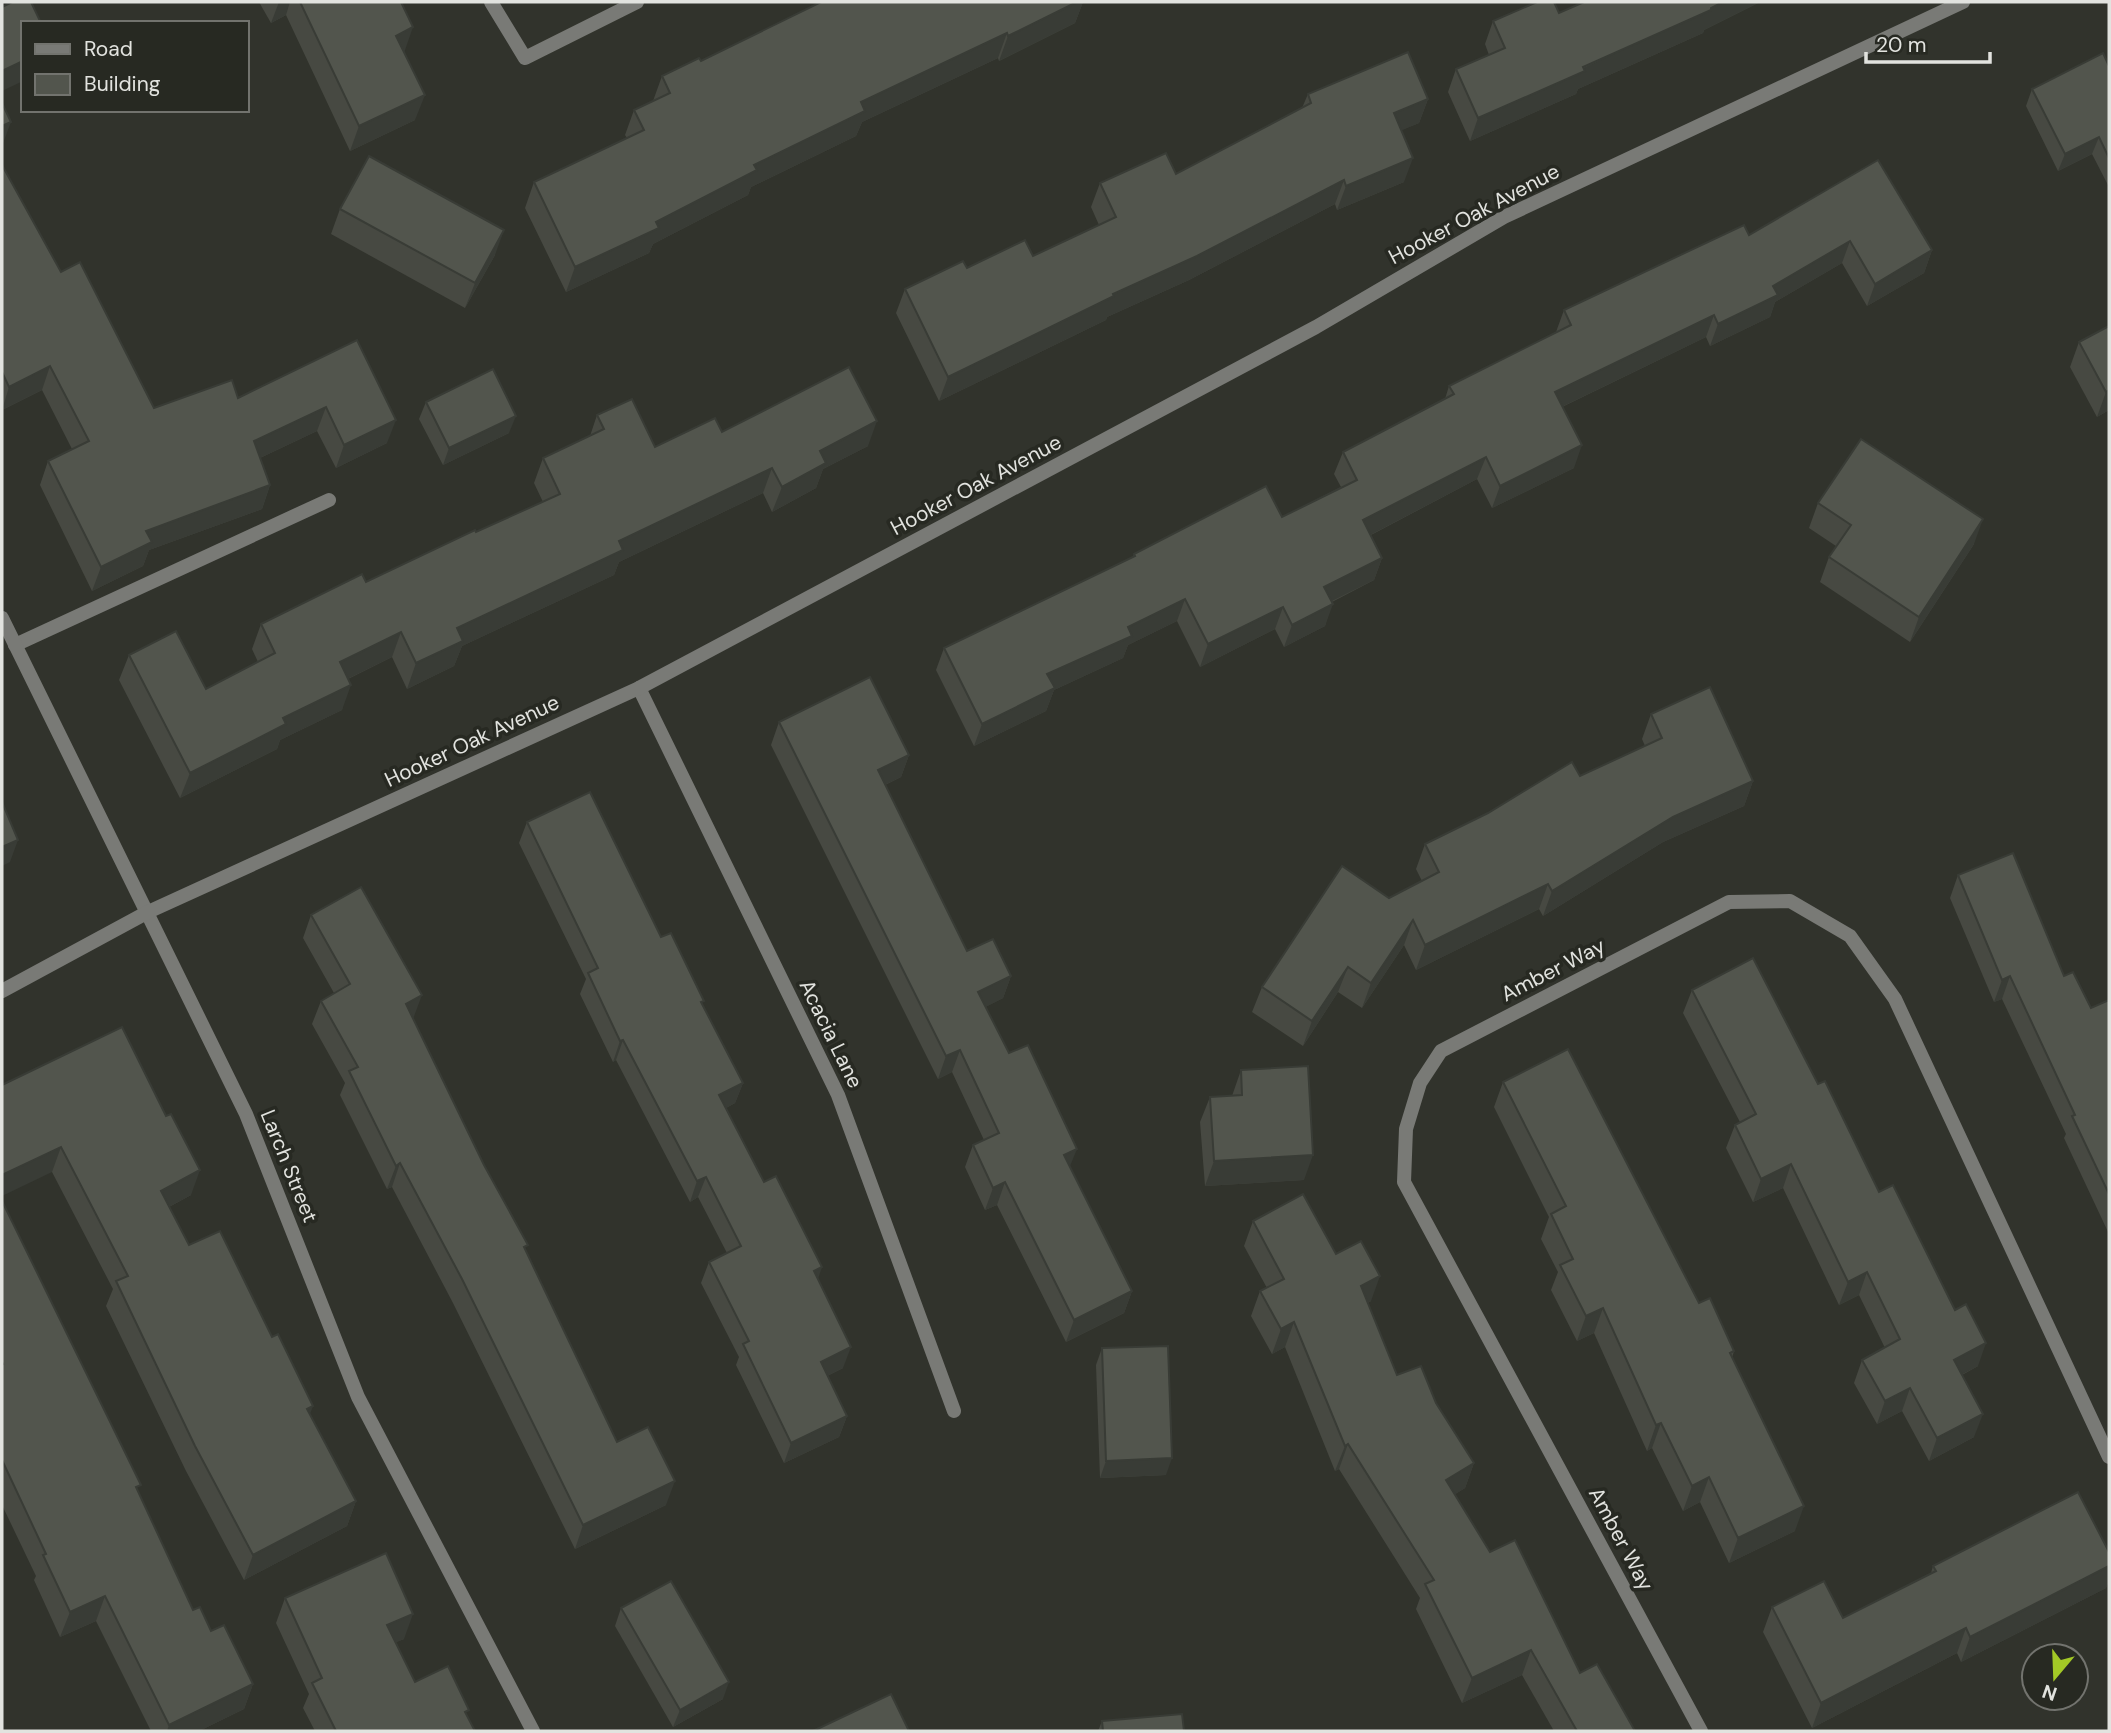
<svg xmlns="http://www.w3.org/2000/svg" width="2111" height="1733" font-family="'DM Sans',sans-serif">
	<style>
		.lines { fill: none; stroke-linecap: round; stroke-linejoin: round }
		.lane { stroke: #797a76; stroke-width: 14 }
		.street { stroke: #797a76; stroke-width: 14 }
		.wall { fill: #474942 }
		.shaded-wall { fill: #393c36 }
		.building { fill: #52554d; stroke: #393c36; stroke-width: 2 }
		.labels { text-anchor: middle; stroke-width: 7; stroke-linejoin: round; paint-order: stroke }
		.street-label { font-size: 21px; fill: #e2e3df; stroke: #272922 }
	</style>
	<rect width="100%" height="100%" fill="#31332c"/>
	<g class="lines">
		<polyline class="lane" points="15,645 329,500"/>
		<g class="street">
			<polyline points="491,2 525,58 637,2"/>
			<polyline points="2,618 246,1114 358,1397 533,1731"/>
			<polyline points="639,688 838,1095 954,1411"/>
			<polyline points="2,991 148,912 639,688 1316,327 1504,217 1963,2"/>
			<polyline points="1701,1731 1404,1182 1406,1129 1420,1083 1441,1051 1729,902 1790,901 1850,936 1895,999 2109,1457"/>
		</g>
	</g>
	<g class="wall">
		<polygon points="259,2 401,2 404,52 415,120 350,151 286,15 271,23"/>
		<polygon points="821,2 1083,2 1075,23 999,61 998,58 862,122 856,136 751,187 748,195 653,244 649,253 566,292 525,208 534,182 627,138 625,135 634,110 653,101 662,76 701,61"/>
		<polygon points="1584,2 1760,2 1704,30 1703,33 1578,89 1576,94 1470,141 1448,92 1456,69 1489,55 1485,44 1493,21 1559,13"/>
		<polygon points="2109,66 2109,187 2092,154 2058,171 2026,106 2032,89"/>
		<polygon points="1308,94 1428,99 1419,123 1401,130 1404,182 1337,210 1335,204 1189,280 1107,317 1106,320 939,401 896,313 905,289 967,268 1033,256 1099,225 1091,207 1100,183 1176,174 1302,108"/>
		<polygon points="1878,160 1932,250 1924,273 1867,306 1842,263 1775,302 1770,317 1710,346 1706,337 1562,407 1574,468 1492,508 1477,479 1371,535 1382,558 1374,580 1332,602 1325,626 1284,647 1275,629 1200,667 1177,621 1128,645 1123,658 1054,690 1046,711 974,746 936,670 944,648 1133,557 1134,554 1282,517 1341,487 1334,474 1343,452 1445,399 1449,386 1556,332 1564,310 1749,235"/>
		<polygon points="2,165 61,272 154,408 238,398 357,340 387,443 336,468 317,431 260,458 270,485 262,509 149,550 143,566 92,591 40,485 48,461 72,449 42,390 2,410"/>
		<polygon points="340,209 495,255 465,308 331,234"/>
		<polygon points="2109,326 2109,410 2097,417 2070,367 2079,342"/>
		<polygon points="426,402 509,433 443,465 419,419"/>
		<polygon points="597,415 655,447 722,432 868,446 823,469 816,488 772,512 763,493 619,562 614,575 462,646 454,666 407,689 392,657 348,679 342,710 280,740 277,749 180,798 119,680 129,655 206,689 258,662 252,649 261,624 366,582 543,502 534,483 543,458 590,436"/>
		<polygon points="1818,503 1974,544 1910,642 1820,582 1829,557 1836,546 1809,528"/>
		<polygon points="1651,714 1753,781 1744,806 1663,842 1543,916 1539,909 1416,970 1404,945 1362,1008 1338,992 1303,1046 1252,1012 1262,987 1389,898 1422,881 1416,869 1425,844 1488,813 1580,776 1645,746 1642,739"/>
		<polygon points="779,722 909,755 901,777 885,785 967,951 1011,976 1003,998 985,1007 1070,1167 1132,1291 1124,1313 1066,1342 997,1205 985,1210 965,1167 973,1145 984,1140 952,1072 938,1079 771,745"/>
		<polygon points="527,822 661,937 702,1005 743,1083 735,1103 726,1108 764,1182 818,1279 843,1368 827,1376 847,1416 839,1437 784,1463 736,1365 739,1357 701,1283 709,1262 727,1253 698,1197 690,1202 616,1060 613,1062 580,994 586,979 519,843"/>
		<polygon points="1958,875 2064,976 2091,1008 2109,1000 2109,1234 2064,1138 2066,1134 2002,999 1994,1002 1950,898"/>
		<polygon points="311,915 413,1019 617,1442 666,1505 575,1549 453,1303 392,1187 387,1189 340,1095 345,1083 312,1024 321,1001 334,993 303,938"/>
		<polygon points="1692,990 1818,1084 1978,1366 1962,1375 1974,1437 1929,1461 1902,1411 1877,1424 1854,1383 1862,1360 1885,1348 1859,1295 1839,1305 1783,1188 1753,1202 1726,1148 1735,1125 1740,1122 1683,1013"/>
		<polygon points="1241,1070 1304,1180 1205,1186 1200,1122 1210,1097 1232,1096"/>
		<polygon points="1503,1082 1699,1303 1734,1351 1732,1358 1795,1531 1729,1563 1700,1502 1683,1511 1652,1448 1647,1451 1594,1333 1577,1341 1551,1290 1558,1272 1541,1239 1549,1217 1494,1107"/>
		<polygon points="2,1085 191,1195 169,1207 189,1245 310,1415 356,1501 347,1526 244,1580 186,1471 106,1306 113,1289 52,1172"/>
		<polygon points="2,1201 193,1610 211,1631 253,1684 244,1709 199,1731 151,1731 96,1621 60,1637 34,1580 36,1576 2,1505"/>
		<polygon points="1253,1221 1336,1254 1371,1301 1368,1303 1397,1375 1436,1403 1474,1463 1465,1488 1455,1494 1490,1552 1580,1673 1635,1731 1554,1731 1522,1675 1462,1703 1416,1609 1420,1598 1339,1469 1335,1471 1285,1347 1272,1354 1251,1316 1260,1291 1267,1288 1244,1246"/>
		<polygon points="1102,1348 1166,1475 1100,1478 1096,1365"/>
		<polygon points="2109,1552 2109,1580 2106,1588 1961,1662 1957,1653 1812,1728 1763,1632 1772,1607 1843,1618 1931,1573 1933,1566"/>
		<polygon points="285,1598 404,1639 396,1642 415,1682 467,1715 475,1731 315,1731 303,1708 309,1694 276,1623"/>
		<polygon points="621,1608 723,1699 673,1727 615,1626"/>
		<polygon points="1102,1721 1184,1731 1098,1731"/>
	</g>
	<g class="shaded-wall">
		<polygon points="279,2 290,2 286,15 271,23"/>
		<polygon points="1077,2 1083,2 1075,23 999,61 1008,36"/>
		<polygon points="1723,2 1760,2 1704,30 1703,33 1578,89 1576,94 1470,141 1478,118"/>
		<polygon points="413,27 404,53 396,36"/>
		<polygon points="1007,33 998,58 862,122 856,136 751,187 748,195 653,244 649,253 566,292 575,267 754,165 861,102"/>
		<polygon points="23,61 23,81 2,91 2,71"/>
		<polygon points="425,95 415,120 350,151 359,126"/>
		<polygon points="1428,99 1419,123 1386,137 1394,113"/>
		<polygon points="11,122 2,146 2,126"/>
		<polygon points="2099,137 2092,154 2058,171 2065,154"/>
		<polygon points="1413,158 1404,182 1337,210 1346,186"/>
		<polygon points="1344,180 1335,204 1189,280 1107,317 1106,320 939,401 948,377"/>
		<polygon points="504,230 495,255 465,308 475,283"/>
		<polygon points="1850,241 1842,263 1775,302 1770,317 1710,346 1718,324 1773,286"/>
		<polygon points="1932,250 1924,273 1867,306 1875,284"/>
		<polygon points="1714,315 1706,337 1547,414 1555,392"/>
		<polygon points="50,366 42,390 2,410 9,387"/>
		<polygon points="2109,390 2109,410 2097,417 2106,392"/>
		<polygon points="326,407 317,431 245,465 254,441"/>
		<polygon points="516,416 509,433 443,465 449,448"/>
		<polygon points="396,420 387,443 336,468 344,445"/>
		<polygon points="877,421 868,446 823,469 816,488 772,512 782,487 820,451"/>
		<polygon points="1582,445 1574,468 1492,508 1500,486"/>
		<polygon points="1486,457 1477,479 1355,543 1363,520"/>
		<polygon points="772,468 763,493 619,562 614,575 462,646 454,666 407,689 416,663 457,628 619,541"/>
		<polygon points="270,485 262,509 149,550 143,566 92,591 101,567 146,531"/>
		<polygon points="1983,519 1974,544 1910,642 1919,617"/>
		<polygon points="1382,558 1374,580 1316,609 1324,587"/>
		<polygon points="1185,599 1177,621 1128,645 1123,658 1054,690 1046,711 974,746 982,724 1047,674 1128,627"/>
		<polygon points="1333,604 1325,626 1284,647 1292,625"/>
		<polygon points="1283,607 1275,629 1200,667 1208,644"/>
		<polygon points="401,632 392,657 331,687 340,662"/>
		<polygon points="351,685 342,710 280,740 277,749 180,798 190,773 283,718"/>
		<polygon points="909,755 901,777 870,792 878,770"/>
		<polygon points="1753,781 1744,806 1663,842 1543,916 1552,891 1673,817"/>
		<polygon points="18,840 10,862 2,866 2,847"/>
		<polygon points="1548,884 1539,909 1416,970 1425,945"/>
		<polygon points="1413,920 1404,945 1362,1008 1371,983"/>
		<polygon points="1348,967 1338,992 1303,1046 1312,1021"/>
		<polygon points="1011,976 1003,998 970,1015 978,992"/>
		<polygon points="2010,976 2002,999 1994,1002 2002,980"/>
		<polygon points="422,995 413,1019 406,1004"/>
		<polygon points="623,1040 616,1060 613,1062 620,1041"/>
		<polygon points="960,1050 952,1072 938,1079 946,1056"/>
		<polygon points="743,1083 735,1103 712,1116 719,1095"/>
		<polygon points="61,1147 52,1172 2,1196 2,1175"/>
		<polygon points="1077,1149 1068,1171 1064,1155"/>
		<polygon points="1313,1155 1304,1180 1205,1186 1214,1161"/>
		<polygon points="400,1163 392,1187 387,1189 396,1166"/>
		<polygon points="1791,1164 1783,1188 1753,1202 1761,1179"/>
		<polygon points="200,1170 191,1195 152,1216 161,1191"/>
		<polygon points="706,1177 698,1197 690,1202 697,1181"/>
		<polygon points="1005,1182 997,1205 985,1210 993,1188"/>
		<polygon points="822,1267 815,1288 814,1271"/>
		<polygon points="1867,1272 1859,1295 1839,1305 1848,1282"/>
		<polygon points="1380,1276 1371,1301 1352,1311 1361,1286"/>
		<polygon points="1132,1291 1124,1313 1066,1342 1074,1320"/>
		<polygon points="1603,1308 1594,1333 1577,1341 1586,1316"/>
		<polygon points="1294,1322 1285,1347 1272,1354 1281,1329"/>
		<polygon points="1986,1343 1978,1366 1946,1383 1954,1360"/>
		<polygon points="851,1347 843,1368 813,1383 821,1362"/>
		<polygon points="1910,1388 1902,1411 1877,1424 1885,1401"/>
		<polygon points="313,1406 304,1431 307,1409"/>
		<polygon points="1983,1414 1974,1437 1929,1461 1937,1438"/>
		<polygon points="847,1416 839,1437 784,1463 791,1443"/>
		<polygon points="1661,1423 1652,1448 1647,1451 1656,1425"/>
		<polygon points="1348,1444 1339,1469 1335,1471 1345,1446"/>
		<polygon points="1172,1458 1166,1475 1100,1478 1106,1461"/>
		<polygon points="1474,1463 1465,1488 1437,1506 1446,1480"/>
		<polygon points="1709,1477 1700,1502 1683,1511 1692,1486"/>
		<polygon points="675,1481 666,1505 575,1549 583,1525"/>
		<polygon points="356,1501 347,1526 244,1580 253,1555"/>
		<polygon points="1804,1506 1795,1531 1729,1563 1738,1538"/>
		<polygon points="2109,1566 2109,1580 2106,1588 1961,1662 1970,1637"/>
		<polygon points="105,1596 96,1621 60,1637 70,1612"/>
		<polygon points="413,1614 404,1639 378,1650 387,1625"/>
		<polygon points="1966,1628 1957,1653 1812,1728 1821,1703"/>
		<polygon points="1531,1650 1522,1675 1462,1703 1472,1678"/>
		<polygon points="729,1682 723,1699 673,1727 680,1710"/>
		<polygon points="253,1684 244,1709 199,1731 167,1731 169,1725"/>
	</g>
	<g class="building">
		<polygon points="12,2 31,2 41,23 23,23 23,61 2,71 2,7"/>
		<polygon points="300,2 401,2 413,27 396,36 425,95 359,126"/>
		<polygon points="821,2 1077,2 1008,36 1007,33 861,102 865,111 754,165 757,170 656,222 659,228 575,267 534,182 644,130 634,110 670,93 662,76 699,58 701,61"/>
		<polygon points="1537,2 1554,2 1559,13 1584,2 1723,2 1711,8 1711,10 1583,67 1585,71 1478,118 1456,69 1505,48 1493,21"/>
		<polygon points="1408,52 1428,99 1394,113 1413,158 1346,186 1344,180 1197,256 1113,294 1114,296 948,377 905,289 963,261 967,268 1025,240 1033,256 1116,217 1100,183 1166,153 1176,174 1311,103 1308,94"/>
		<polygon points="2103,53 2109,66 2109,158 2099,137 2065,154 2032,89"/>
		<polygon points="2,103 11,122 2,126"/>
		<polygon points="369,156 504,230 475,283 340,209"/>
		<polygon points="1878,160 1932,250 1875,284 1850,241 1773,286 1778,295 1718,324 1714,315 1555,392 1582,445 1500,486 1486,457 1363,520 1382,558 1324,587 1333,604 1292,625 1283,607 1208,644 1185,599 1128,627 1132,636 1047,674 1055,688 982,724 944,648 1135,556 1134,554 1266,486 1282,517 1357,480 1343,452 1454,394 1449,386 1571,325 1564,310 1744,225 1749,235"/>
		<polygon points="2,165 61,272 80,262 154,408 232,380 238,398 357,340 396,420 344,445 326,407 254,441 270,485 146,531 152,542 101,567 48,461 89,441 50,366 9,387 2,372"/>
		<polygon points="2109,326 2109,390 2106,392 2079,342"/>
		<polygon points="849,367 877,421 820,451 826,463 782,487 772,468 619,541 623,550 457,628 463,641 416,663 401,632 340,662 351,685 283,718 286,724 190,773 129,655 176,631 206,689 275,653 261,624 362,574 366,582 475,530 476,532 560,494 543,458 604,429 597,415 632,399 655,447 715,418 722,432"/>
		<polygon points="493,369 516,416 449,448 426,402"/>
		<polygon points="1861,439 1983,519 1919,617 1829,557 1851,525 1818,503"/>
		<polygon points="870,677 909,755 878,770 967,951 993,939 1011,976 978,992 1009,1053 1028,1045 1077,1149 1064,1155 1132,1291 1074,1320 1005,1182 993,1188 973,1145 999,1133 960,1050 946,1056 779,722"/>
		<polygon points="1710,687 1753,781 1673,817 1552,891 1548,884 1425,945 1413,920 1371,983 1348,967 1312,1021 1262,987 1342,866 1389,898 1439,872 1425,844 1488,813 1572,762 1580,776 1662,738 1651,714"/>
		<polygon points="590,792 661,937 671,933 704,1001 701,1002 743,1083 719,1095 764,1182 776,1176 822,1267 814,1271 851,1347 821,1362 847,1416 791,1443 743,1344 749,1341 709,1262 741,1246 706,1177 697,1181 623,1040 620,1041 588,973 598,968 527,822"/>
		<polygon points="2,802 18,840 2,847"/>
		<polygon points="2013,853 2064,976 2073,972 2091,1008 2109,1000 2109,1194 2072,1116 2075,1115 2010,976 2002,980 1958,875"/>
		<polygon points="361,887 422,995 406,1004 484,1165 528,1245 524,1247 617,1442 648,1427 675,1481 583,1525 462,1279 400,1163 396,1166 349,1071 358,1067 321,1001 350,984 311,915"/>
		<polygon points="1753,958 1818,1084 1825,1081 1879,1192 1893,1185 1955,1310 1966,1304 1986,1343 1954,1360 1983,1414 1937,1438 1910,1388 1885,1401 1862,1360 1900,1339 1867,1272 1848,1282 1791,1164 1761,1179 1735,1125 1756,1114 1692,990"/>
		<polygon points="122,1027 166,1116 171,1114 200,1170 161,1191 189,1245 220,1231 272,1337 278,1334 313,1406 307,1409 356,1501 253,1555 195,1446 116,1281 128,1276 61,1147 2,1175 2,1085"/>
		<polygon points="1568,1049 1699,1303 1710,1298 1734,1351 1730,1353 1804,1506 1738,1538 1709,1477 1692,1486 1661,1423 1656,1425 1603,1308 1586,1316 1560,1265 1573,1259 1551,1214 1566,1206 1503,1082"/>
		<polygon points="1308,1066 1313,1155 1214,1161 1210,1097 1242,1095 1241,1070"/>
		<polygon points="1303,1194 1336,1254 1361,1241 1380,1276 1361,1286 1397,1375 1421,1366 1436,1403 1474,1463 1446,1480 1490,1552 1515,1540 1580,1673 1597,1664 1635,1731 1577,1731 1531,1650 1472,1678 1425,1584 1434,1580 1348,1444 1345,1446 1294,1322 1281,1329 1260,1291 1284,1279 1253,1221"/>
		<polygon points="2,1201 141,1485 136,1487 193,1610 200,1607 211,1631 224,1625 253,1684 169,1725 105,1596 70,1612 43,1555 46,1554 2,1460 2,1365 3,1364 2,1362"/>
		<polygon points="1168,1346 1172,1458 1106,1461 1102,1348"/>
		<polygon points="2078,1492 2109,1552 2109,1566 1970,1637 1966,1628 1821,1703 1772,1607 1824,1581 1843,1618 1936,1571 1933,1566"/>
		<polygon points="386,1553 413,1614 387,1625 415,1682 448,1666 469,1710 465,1712 475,1731 336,1731 312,1683 322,1678 285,1598"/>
		<polygon points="671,1581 729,1682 680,1710 621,1608"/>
		<polygon points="891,1694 909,1731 813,1731"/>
		<polygon points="1182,1714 1184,1731 1103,1731 1102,1721"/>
	</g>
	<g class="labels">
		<g class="street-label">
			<text transform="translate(1474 214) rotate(-28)" y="7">Hooker Oak Avenue</text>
			<text transform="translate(976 485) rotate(-28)" y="7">Hooker Oak Avenue</text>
			<text transform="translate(472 741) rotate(-25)" y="7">Hooker Oak Avenue</text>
			<text transform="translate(1553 970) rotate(-27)" y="7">Amber Way</text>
			<text transform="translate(831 1034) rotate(64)" y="7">Acacia Lane</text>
			<text transform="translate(289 1166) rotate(68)" y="7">Larch Street</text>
			<text transform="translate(1621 1539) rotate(62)" y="7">Amber Way</text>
		</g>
	</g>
	<rect width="2111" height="1733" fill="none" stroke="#e2e3df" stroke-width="7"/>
	<rect x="21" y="21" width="228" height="91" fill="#272922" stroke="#72736e" stroke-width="2"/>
	<rect x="35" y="44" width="35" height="10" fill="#797a76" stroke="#72736e" stroke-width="2"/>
	<text x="84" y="56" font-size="21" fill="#e2e3df">Road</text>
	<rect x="35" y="74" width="35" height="21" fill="#52554d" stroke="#72736e" stroke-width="2"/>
	<text x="84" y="91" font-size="21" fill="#e2e3df">Building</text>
	<g transform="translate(2055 1677) rotate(199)"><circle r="33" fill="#272922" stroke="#72736e" stroke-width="2"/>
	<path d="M0-5L12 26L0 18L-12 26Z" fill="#a3c926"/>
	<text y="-10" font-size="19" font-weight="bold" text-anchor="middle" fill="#e2e3df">N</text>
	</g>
	<path d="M1866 52v10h124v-10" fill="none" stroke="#e2e3df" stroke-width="3.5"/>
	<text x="1876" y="52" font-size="21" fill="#e2e3df" stroke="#272922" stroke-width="5" paint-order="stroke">20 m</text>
</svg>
